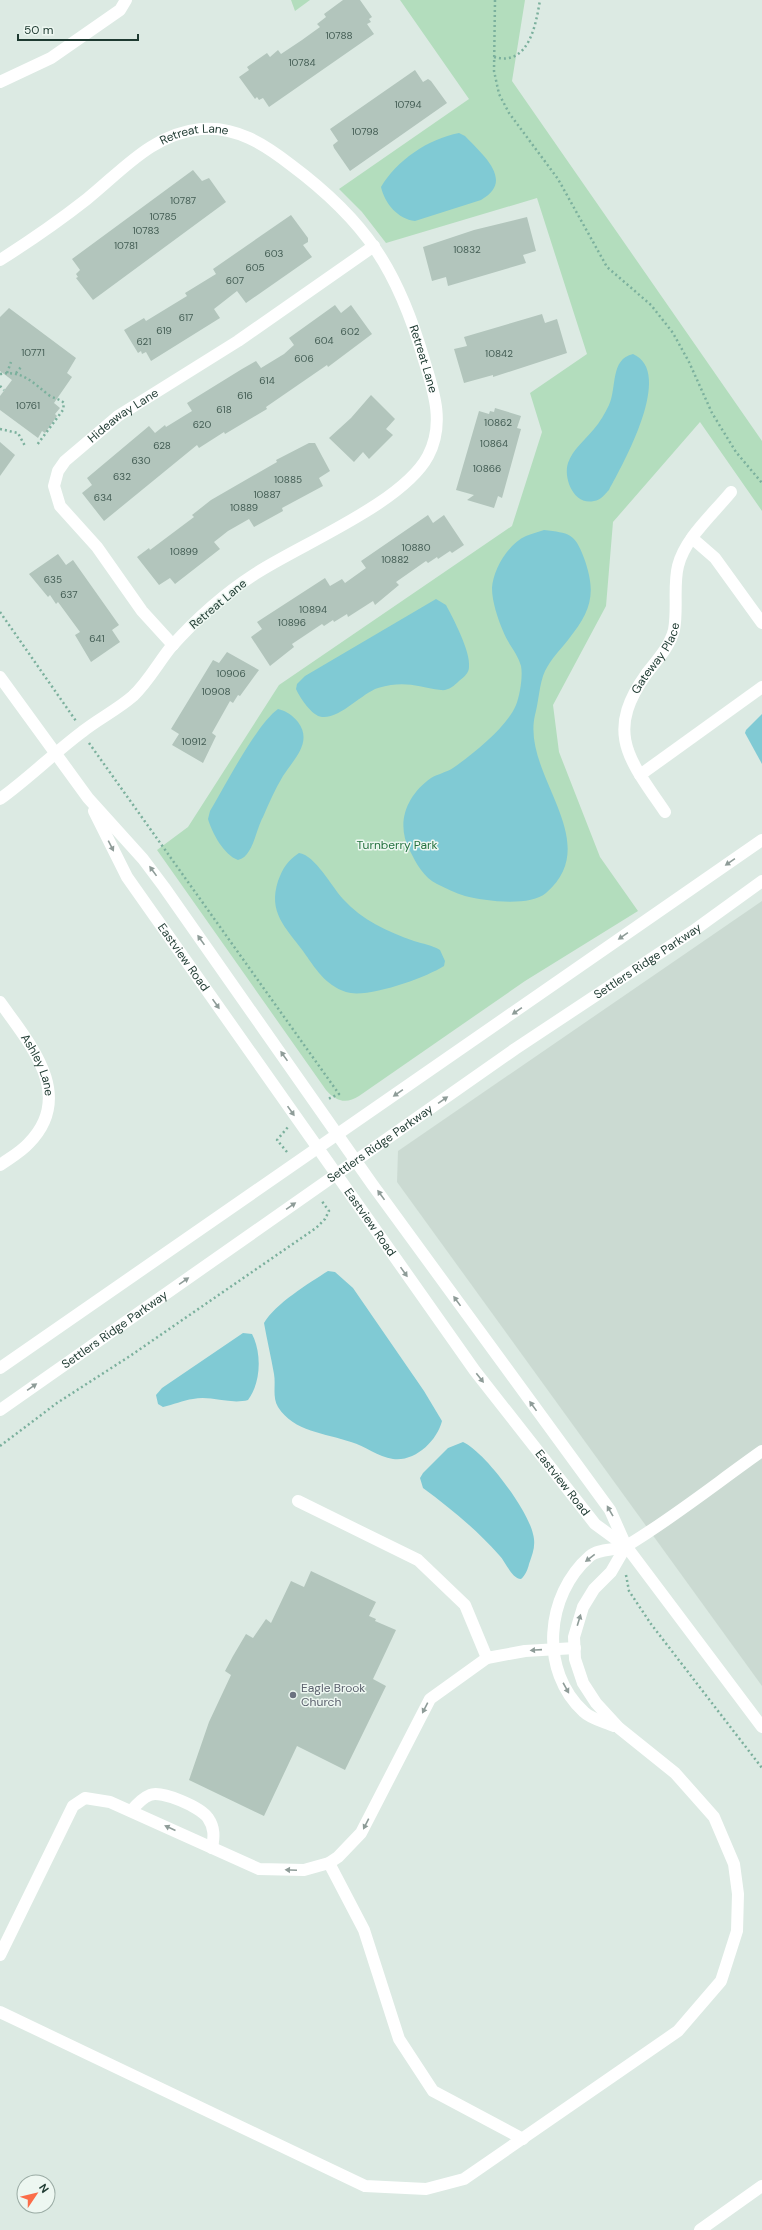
<svg xmlns="http://www.w3.org/2000/svg" width="762" height="2230" font-family="'DM Sans',sans-serif">
	<style>
		.built { fill: #cbdad2 }
		.green { fill: #b3ddbd }
		.water { fill: #80cad4 }
		.building { fill: #b2c5bc }
		.lines { fill: none; stroke-linecap: round; stroke-linejoin: round }
		.path { stroke: #7bb09d; stroke-width: 2.5; stroke-dasharray: 2 3; stroke-linecap: butt }
		.minor { stroke: #fff; stroke-width: 12 }
		.oneway { fill: #8e9c98 }
		.worship-dot { fill: #6b7280; stroke: #edf7f1; stroke-width: 1.5 }
		.labels { text-anchor: middle; stroke-width: 3; stroke-linejoin: round; paint-order: stroke }
		.number-label { font-size: 10px; fill: #435d54 }
		.street-label { font-size: 12px; fill: #1e3a31; stroke: #edf7f1 }
		.park-label { font-size: 12px; fill: #267340; stroke: #edf7f1 }
		.worship-label { font-size: 12px; fill: #5b616d; stroke: #edf7f1; text-anchor: start }
	</style>
	<rect width="100%" height="100%" fill="#dceae3"/>
	<polygon class="built" points="762,901 762,1686 397,1182 398,1151"/>
	<g class="green">
		<polygon points="291,0 310,0 295,11"/>
		<path d="M400,0H525L512,81L762,441V511L700,422L613,522L606,606L553,705L559,752L600,857L638,911L525,981L359,1096C347,1104 336,1102 326,1090L157,850L188,827L279,685L512,526L542,432L530,393L587,354L537,198L386,243L362,212L339,189L469,99Z"/>
	</g>
	<g class="water">
		<path d="M459,133L465,136C483,155 515,181 481,200L415,221C398,219 385,204 381,187C397,160 428,139 459,133Z"/>
		<path d="M633,354C675,372 623,464 609,490C605,494 601,500 594,501C574,506 563,478 568,463C573,449 585,440 594,429C600,422 605,413 609,405C617,388 610,359 633,354Z"/>
		<path d="M544,530C569,533 575,533 584,558C597,594 591,611 568,640C560,650 551,659 545,671C539,684 539,701 535,715C521,775 606,841 546,893C530,907 484,901 465,896C455,893 446,888 437,884C424,878 416,863 410,851C395,823 407,795 431,778C438,774 447,772 453,768C473,754 507,727 516,705C520,695 523,676 521,666C518,654 508,644 503,631C498,619 492,602 492,588C493,570 508,544 526,536C531,534 538,532 544,530Z"/>
		<path d="M436,599L446,605C453,618 471,652 469,667C469,673 464,677 459,681C454,686 448,691 441,690C416,687 406,680 378,688C362,693 340,719 322,717C312,716 300,698 296,689L297,684L305,676Z"/>
		<path d="M278,709C287,711 293,716 298,722C313,742 294,759 283,776C275,789 269,803 263,817C256,829 253,857 238,860C224,855 212,833 208,819L210,811C225,786 256,725 278,709Z"/>
		<polygon points="762,714 762,764 745,733 746,730"/>
		<path d="M299,853C315,855 332,887 343,899C362,920 388,932 414,941C423,944 432,945 440,950L445,961L444,966C425,978 367,999 346,992C325,985 315,968 303,951C285,927 268,912 278,881C283,868 287,861 299,853Z"/>
		<path d="M328,1271L335,1272L353,1288L424,1391L442,1421C437,1441 415,1462 393,1459C378,1457 365,1446 351,1442C325,1433 294,1432 278,1407C272,1397 276,1385 274,1374C271,1357 267,1340 264,1323C275,1304 309,1283 328,1271Z"/>
		<path d="M243,1333L252,1334C262,1353 261,1383 248,1400C230,1405 211,1395 193,1399C183,1400 173,1405 163,1407L158,1404L156,1395L162,1388Z"/>
		<path d="M463,1442C485,1452 528,1510 533,1534C536,1545 533,1553 529,1564C528,1569 525,1576 521,1579C511,1578 506,1562 499,1555C476,1529 450,1508 423,1488L420,1478L423,1473L448,1448Z"/>
	</g>
	<g class="building">
		<polygon points="343,0 360,0 372,17 369,19 371,22 367,24 374,34 269,107 263,98 259,100 257,97 255,99 239,77 249,70 247,67 267,53 270,57 278,50 281,54 302,40 320,27 317,24 326,17 324,14"/>
		<polygon points="415,70 423,82 428,79 431,81 447,103 350,171 334,148 333,145 338,141 330,129"/>
		<polygon points="193,170 202,181 209,178 226,202 93,300 76,278 78,277 76,274 80,270 72,259"/>
		<polygon points="291,215 308,238 308,242 303,245 312,257 246,303 237,291 214,309 220,318 151,361 146,352 142,354 141,351 138,353 124,330 144,318 146,321 187,296 185,293 216,274 213,269"/>
		<polygon points="527,217 536,251 523,255 526,263 448,286 446,277 432,281 423,247 474,230"/>
		<polygon points="335,305 341,313 351,305 372,334 328,367 327,365 266,407 267,409 225,434 224,432 199,448 197,445 104,521 82,493 92,485 87,478 149,426 155,433 165,425 166,427 192,411 187,403 242,369 256,361 261,368 284,354 294,345 289,338"/>
		<polygon points="9,308 76,358 67,373 72,377 54,403 60,408 55,414 57,416 45,433 42,431 38,438 0,410 0,396 12,380 0,371 0,317"/>
		<polygon points="542,314 545,323 557,319 567,353 493,377 493,375 464,383 454,349 467,346 464,337"/>
		<polygon points="371,395 395,419 386,429 393,435 369,459 363,452 354,462 329,438 351,418"/>
		<polygon points="495,408 521,416 517,428 521,429 502,498 498,496 494,508 467,500 474,495 456,490 479,411 489,414 490,411 494,412"/>
		<polygon points="0,442 15,455 0,476"/>
		<polygon points="309,443 315,443 330,471 319,478 323,486 282,508 283,511 254,527 249,519 228,531 214,542 220,549 175,584 170,578 159,585 137,557 149,548 150,550 194,517 192,515 211,500 277,462 276,460"/>
		<polygon points="428,515 433,523 444,515 464,545 452,553 450,551 438,559 437,557 428,563 426,561 396,582 399,585 375,605 373,601 348,617 347,614 334,622 333,620 324,626 322,624 292,644 294,647 270,666 251,637 262,629 257,622 325,578 330,586 342,579 345,583 366,568 361,561"/>
		<polygon points="58,554 66,565 73,560 119,625 112,630 120,642 91,662 75,635 80,632 58,602 56,604 50,595 48,597 29,574"/>
		<polygon points="227,652 259,670 240,696 238,695 233,703 230,701 212,733 216,736 203,763 172,745 179,734 171,729 213,660 219,663"/>
		<polygon points="311,1571 376,1602 369,1616 376,1619 375,1621 396,1630 373,1679 386,1686 345,1770 297,1746 264,1816 189,1780 209,1722 231,1675 225,1671 233,1656 246,1634 253,1638 266,1619 271,1623 291,1581 304,1587"/>
	</g>
	<g class="lines">
		<g class="path">
			<polyline points="495,0 494,71 499,94 509,113 558,179 607,267 651,305 673,333 689,362 712,413 736,452 762,483"/>
			<path d="M494,57C529,67 536,24 540,0"/>
			<polyline points="7,373 11,362"/>
			<polyline points="16,373 21,367"/>
			<path d="M0,374C23,370 33,383 50,396C55,399 60,399 64,403L63,410L37,445"/>
			<polyline points="0,386 4,390"/>
			<polyline points="0,429 18,433 25,446"/>
			<polyline points="0,612 76,721"/>
			<polyline points="89,743 339,1094 328,1099"/>
			<polyline points="287,1152 277,1140 288,1127"/>
			<polyline points="0,1446 57,1403 130,1356 316,1228 325,1219 329,1211 321,1200"/>
			<polyline points="626,1575 629,1591 651,1624 762,1768"/>
		</g>
		<g class="minor">
			<polyline points="0,82 51,58 120,10 126,0"/>
			<path id="s1" d="M0,260C30,241 59,221 87,199C123,170 152,134 201,129C236,126 264,144 291,165C366,221 398,270 424,360C434,392 445,424 428,456C403,503 301,544 255,574C224,594 196,619 171,647C158,663 148,682 133,696C117,710 98,719 82,732C54,753 29,778 0,799"/>
			<polyline points="692,538 715,558 762,623"/>
			<path id="s2" d="M173,645L142,611L97,547L60,506L54,486L58,471L65,461L118,416L238,341L374,246"/>
			<polyline points="0,677 88,798 143,859 164,887 372,1184 610,1510 626,1546 762,1727"/>
			<polyline points="640,775 762,687"/>
			<path id="s3" d="M94,811L127,877L475,1371L595,1524L625,1546"/>
			<path id="s4" d="M665,812C629,759 604,733 647,673C657,660 670,646 674,630C678,609 673,586 678,566C685,538 713,514 731,492"/>
			<path id="s5" d="M0,1002C29,1043 76,1095 29,1143C21,1152 10,1158 0,1165"/>
			<polyline points="0,1368 762,840"/>
			<path id="s6" d="M0,1410L515,1049L693,931L762,881"/>
			<polyline points="298,1501 418,1560 465,1605 487,1658"/>
			<path d="M614,1726C605,1722 591,1719 584,1712C539,1671 545,1595 590,1556C599,1548 617,1551 628,1545C673,1518 718,1482 762,1451"/>
			<path d="M131,1811C136,1805 142,1798 150,1795C161,1790 201,1807 208,1818C215,1828 214,1837 212,1848"/>
			<polyline points="329,1863 364,1930 399,2039 433,2091 523,2139"/>
			<polyline points="0,1955 73,1806 85,1798 110,1802 259,1869 304,1870 329,1863 338,1857 361,1833 430,1699 487,1658 525,1651 575,1648"/>
			<polyline points="0,2012 365,2186 426,2189 464,2179 678,2031 721,1981 737,1931 738,1894 734,1864 714,1817 675,1773 619,1728 596,1703 583,1683 575,1659 574,1637 583,1607 594,1589 611,1572 626,1546"/>
			<polyline points="700,2230 762,2186"/>
		</g>
	</g>
	<defs><path id="oneway-solid" d="M-6-.8H1V-3.2L6.5 0L1 3.2V.8H-6Z"/></defs>
	<g class="oneway">
		<use href="#oneway-solid" transform="translate(111 846) rotate(63)"/>
		<use href="#oneway-solid" transform="translate(730 862) rotate(145)"/>
		<use href="#oneway-solid" transform="translate(153 871) rotate(-126)"/>
		<use href="#oneway-solid" transform="translate(623 936) rotate(145)"/>
		<use href="#oneway-solid" transform="translate(201 940) rotate(-125)"/>
		<use href="#oneway-solid" transform="translate(216 1004) rotate(55)"/>
		<use href="#oneway-solid" transform="translate(517 1011) rotate(145)"/>
		<use href="#oneway-solid" transform="translate(284 1056) rotate(-125)"/>
		<use href="#oneway-solid" transform="translate(398 1093) rotate(145)"/>
		<use href="#oneway-solid" transform="translate(443 1100) rotate(-35)"/>
		<use href="#oneway-solid" transform="translate(291 1111) rotate(55)"/>
		<use href="#oneway-solid" transform="translate(381 1195) rotate(-126)"/>
		<use href="#oneway-solid" transform="translate(291 1206) rotate(-35)"/>
		<use href="#oneway-solid" transform="translate(404 1272) rotate(55)"/>
		<use href="#oneway-solid" transform="translate(184 1281) rotate(-35)"/>
		<use href="#oneway-solid" transform="translate(457 1301) rotate(-126)"/>
		<use href="#oneway-solid" transform="translate(480 1378) rotate(52)"/>
		<use href="#oneway-solid" transform="translate(32 1387) rotate(-35)"/>
		<use href="#oneway-solid" transform="translate(533 1406) rotate(-126)"/>
		<use href="#oneway-solid" transform="translate(610 1511) rotate(-120)"/>
		<use href="#oneway-solid" transform="translate(590 1558) rotate(142)"/>
		<use href="#oneway-solid" transform="translate(579 1620) rotate(-73)"/>
		<use href="#oneway-solid" transform="translate(536 1650) rotate(176)"/>
		<use href="#oneway-solid" transform="translate(566 1688) rotate(61)"/>
		<use href="#oneway-solid" transform="translate(425 1708) rotate(117)"/>
		<use href="#oneway-solid" transform="translate(366 1824) rotate(117)"/>
		<use href="#oneway-solid" transform="translate(170 1828) rotate(-156)"/>
		<use href="#oneway-solid" transform="translate(291 1870) rotate(-178)"/>
	</g>
	<circle class="worship-dot" cx="293" cy="1695" r="4"/>
	<g class="labels">
		<g class="number-label">
			<text x="339" y="39">10788</text>
			<text x="302" y="66">10784</text>
			<text x="408" y="108">10794</text>
			<text x="365" y="135">10798</text>
			<text x="183" y="204">10787</text>
			<text x="163" y="220">10785</text>
			<text x="146" y="234">10783</text>
			<text x="126" y="249">10781</text>
			<text x="467" y="253">10832</text>
			<text x="274" y="257">603</text>
			<text x="255" y="271">605</text>
			<text x="235" y="284">607</text>
			<text x="186" y="321">617</text>
			<text x="164" y="334">619</text>
			<text x="350" y="335">602</text>
			<text x="324" y="344">604</text>
			<text x="144" y="345">621</text>
			<text x="33" y="356">10771</text>
			<text x="499" y="357">10842</text>
			<text x="304" y="362">606</text>
			<text x="267" y="384">614</text>
			<text x="245" y="399">616</text>
			<text x="28" y="409">10761</text>
			<text x="224" y="413">618</text>
			<text x="498" y="426">10862</text>
			<text x="202" y="428">620</text>
			<text x="494" y="447">10864</text>
			<text x="162" y="449">628</text>
			<text x="141" y="464">630</text>
			<text x="487" y="472">10866</text>
			<text x="122" y="480">632</text>
			<text x="288" y="483">10885</text>
			<text x="267" y="498">10887</text>
			<text x="103" y="501">634</text>
			<text x="244" y="511">10889</text>
			<text x="416" y="551">10880</text>
			<text x="184" y="555">10899</text>
			<text x="395" y="563">10882</text>
			<text x="53" y="583">635</text>
			<text x="69" y="598">637</text>
			<text x="313" y="613">10894</text>
			<text x="292" y="626">10896</text>
			<text x="97" y="642">641</text>
			<text x="231" y="677">10906</text>
			<text x="216" y="695">10908</text>
			<text x="194" y="745">10912</text>
		</g>
		<g class="street-label">
			<text dy="4" stroke="none"><textPath href="#s1" startOffset="235">Retreat Lane</textPath></text>
			<text dy="4" stroke="none"><textPath href="#s1" startOffset="582">Retreat Lane</textPath></text>
			<text dy="4" stroke="none"><textPath href="#s2" startOffset="302">Hideaway Lane</textPath></text>
			<text transform="translate(218 604) rotate(-40)" y="4">Retreat Lane</text>
			<text dy="4" stroke="none"><textPath href="#s4" startOffset="173">Gateway Place</textPath></text>
			<text dy="4" stroke="none"><textPath href="#s3" startOffset="172">Eastview Road</textPath></text>
			<text dy="4" stroke="none"><textPath href="#s6" startOffset="788">Settlers Ridge Parkway</textPath></text>
			<text dy="4" stroke="none"><textPath href="#s5" startOffset="74">Ashley Lane</textPath></text>
			<text dy="4" stroke="none"><textPath href="#s6" startOffset="464">Settlers Ridge Parkway</textPath></text>
			<text dy="4" stroke="none"><textPath href="#s3" startOffset="496">Eastview Road</textPath></text>
			<text dy="4" stroke="none"><textPath href="#s6" startOffset="140">Settlers Ridge Parkway</textPath></text>
			<text dy="4" stroke="none"><textPath href="#s3" startOffset="820">Eastview Road</textPath></text>
		</g>
		<g class="park-label">
			<text x="397" y="849">Turnberry Park</text>
		</g>
		<g class="worship-label">
			<text x="301" y="1692">Eagle Brook<tspan x="301" dy="14">Church</tspan></text>
		</g>
	</g>
	<g transform="translate(36 2194) rotate(55)"><circle r="19" fill="#edf7f1" stroke="#9aaba4"/>
	<path d="M0-3L7 15L0 10L-7 15Z" fill="#fb6d49"/>
	<text y="-6" font-size="11" font-weight="bold" text-anchor="middle" fill="#1e3a31">N</text>
	</g>
	<path d="M18 34v6h120v-6" fill="none" stroke="#1e3a31" stroke-width="2"/>
	<text x="24" y="34" font-size="12" fill="#1e3a31" stroke="#edf7f1" stroke-width="3" paint-order="stroke">50 m</text>
</svg>
